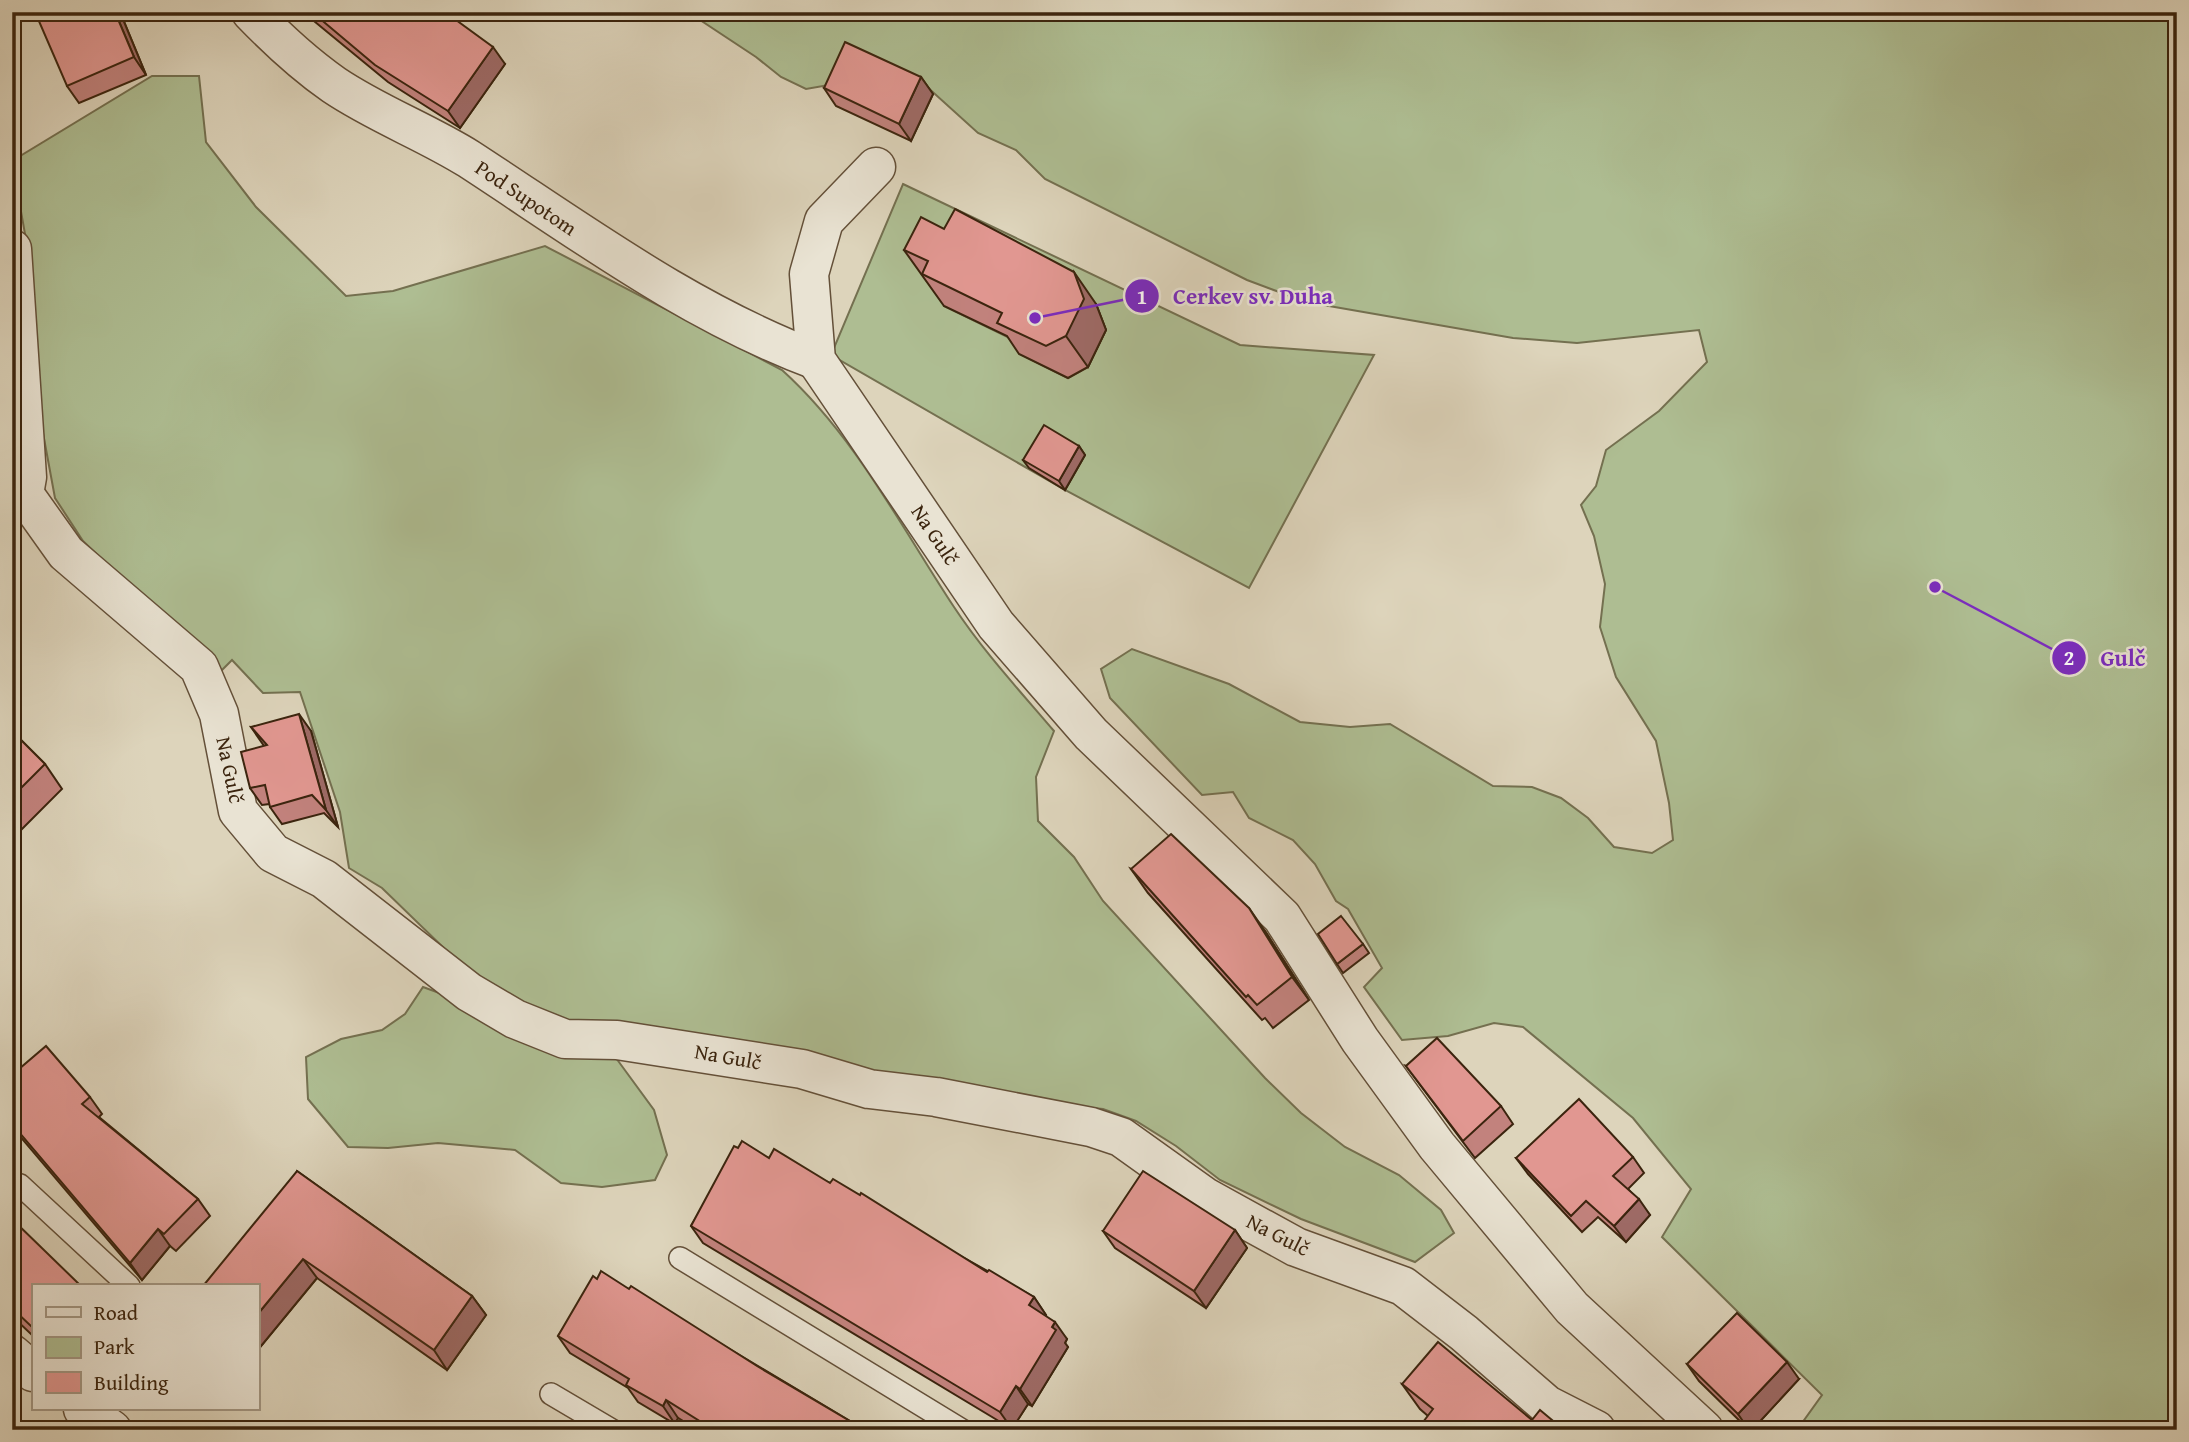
<svg xmlns="http://www.w3.org/2000/svg" width="2189" height="1442" font-family="'Gentium Book Plus',serif">
	<style>
		.green { fill: #aebd92; stroke: #747050; stroke-width: 2; fill-rule: evenodd }
		.lines { fill: none; stroke-linecap: round; stroke-linejoin: round }
		.service-casing { stroke: #645039; stroke-width: 24 }
		.minor-casing { stroke: #645039; stroke-width: 41 }
		.service { stroke: #e9e3d3; stroke-width: 21 }
		.minor { stroke: #e9e3d3; stroke-width: 38 }
		.wall { fill: #c2827d; stroke: #3b240e; stroke-width: 2 }
		.shaded-wall { fill: #9e6a66; stroke: #3b240e; stroke-width: 2 }
		.building { fill: #e19791; stroke: #3b240e; stroke-width: 2 }
		.labels { text-anchor: middle; stroke-width: 5; stroke-linejoin: round; paint-order: stroke }
		.street-label { font-size: 21px; fill: #3b240e; stroke: #e9e3d3 }
		.leader { fill: none; stroke: #7b2cbf; stroke-width: 2.5 }
		.callout-dot { fill: #7b2cbf; stroke: #e9e3d3; stroke-width: 2.5 }
		.mark-label { font-size: 21px; text-anchor: middle; font-weight: bold; fill: #fff }
		.callout-label { font-size: 23px; text-anchor: middle; font-weight: bold; fill: #7b2cbf; stroke: #e9e3d3; stroke-width: 5; stroke-linejoin: round; paint-order: stroke }
	</style>
	<rect width="100%" height="100%" fill="#ddd4bb"/>
	<filter id="stains"><feTurbulence type="fractalNoise" baseFrequency=".00286" numOctaves="4"/><feColorMatrix values="0 0 0 0 .2 0 0 0 0 .09 0 0 0 0 .02 0 0 0 .5 -.17"/></filter>
	<radialGradient id="worn" r=".72"><stop offset=".6" stop-color="#630" stop-opacity="0"/><stop offset="1" stop-color="#630" stop-opacity=".3"/></radialGradient>
	<g class="green">
		<polygon points="688,12 2177,12 2177,1430 1797,1430 1822,1395 1662,1237 1691,1189 1633,1118 1523,1027 1494,1023 1448,1036 1402,1040 1364,987 1382,968 1348,909 1336,901 1315,864 1293,840 1249,818 1233,792 1202,795 1110,698 1101,669 1132,649 1229,684 1300,722 1350,727 1390,724 1493,786 1532,787 1561,798 1588,818 1614,847 1652,853 1673,840 1669,803 1656,741 1616,677 1600,627 1605,584 1594,536 1581,505 1596,486 1606,450 1659,411 1707,362 1699,330 1577,343 1513,338 1306,302 1247,280 1045,179 1016,150 978,133 925,85 846,82 806,89 781,77 756,57"/>
		<path d="M152,76H199L206,142L256,207L346,296L393,291L545,246L782,370C855,436 900,525 954,607C983,651 1020,691 1054,731L1036,777L1038,821L1074,857L1103,901L1265,1078L1301,1113L1345,1147L1399,1175L1441,1210L1454,1233L1415,1262L1301,1219L1220,1180L1176,1146L1136,1121L1103,1109L1002,1099L566,1028L482,985L382,888L349,868L340,812L300,692L263,693L232,660L220,672L83,541L55,498L38,406L27,245L12,161Z"/>
		<path d="M903,184L1240,345L1374,355L1249,588L1065,490L831,355ZM977,241L1096,304L1106,330L1088,367L1068,378L1020,354L1024,345L944,306L950,293L927,281L943,249L966,261Z"/>
		<polygon points="423,987 616,1058 654,1110 667,1155 655,1180 602,1187 561,1183 515,1150 438,1143 388,1148 348,1147 308,1099 306,1057 341,1039 382,1030 405,1014"/>
	</g>
	<g class="lines">
		<g class="service-casing">
			<g id="service">
				<polyline points="12,1183 20,1185 129,1286"/>
				<polyline points="680,1258 962,1430"/>
				<polyline points="551,1394 612,1430"/>
			</g>
		</g>
		<g class="minor-casing">
			<g id="minor">
				<path d="M251,12C276,38 304,64 334,85C377,114 426,132 469,159C581,232 690,313 816,360"/>
				<polyline points="876,167 824,221 809,274 816,360 996,625 1091,734 1282,917 1360,1040 1437,1146 1572,1308 1704,1430"/>
				<polyline points="12,249 27,477 24,494 12,504"/>
				<polyline points="24,494 66,553 199,667 219,714 238,811 273,853 324,879 469,992 515,1019 565,1039 617,1040 802,1069 869,1089 936,1097 1091,1127 1121,1137 1205,1197 1296,1247 1403,1286 1464,1333 1547,1405 1596,1430"/>
				<polyline points="12,1354 33,1372"/>
				<polyline points="83,1409 112,1430"/>
			</g>
		</g>
		<use href="#service" class="service"/>
		<use href="#minor" class="minor"/>
	</g>
	<g class="wall">
		<polygon points="120,12 146,75 79,103 67,86"/>
		<polygon points="303,12 445,12 505,64 460,128 388,82"/>
		<polygon points="921,77 933,94 911,141 836,106 824,88"/>
		<polygon points="944,229 1096,304 1106,330 1088,367 1068,378 1019,354 1007,336 944,306 904,250"/>
		<polygon points="1079,446 1085,455 1065,490 1029,468 1023,460"/>
		<polygon points="251,727 311,731 338,827 324,813 282,824 270,807 270,804 262,805 250,788 264,746"/>
		<polygon points="12,731 45,764 62,789 12,839"/>
		<polygon points="1131,869 1265,931 1309,1000 1273,1028 1265,1018 1262,1020 1148,893"/>
		<polygon points="1363,944 1369,953 1343,973 1337,964"/>
		<polygon points="1406,1066 1501,1106 1513,1124 1475,1158"/>
		<polygon points="12,1075 90,1097 102,1114 99,1117 198,1199 210,1216 176,1251 170,1246 142,1280 12,1127"/>
		<polygon points="738,1148 769,1158 830,1183 1034,1297 1046,1315 1045,1316 1067,1339 1065,1343 1068,1347 1032,1406 1028,1404 1012,1429 703,1243 691,1226"/>
		<polygon points="1633,1157 1644,1173 1628,1189 1650,1215 1626,1242 1598,1217 1582,1232 1528,1174 1516,1158"/>
		<polygon points="297,1171 472,1296 486,1315 447,1370 317,1278 257,1351 257,1286"/>
		<polygon points="12,1219 33,1286 33,1336 12,1316"/>
		<polygon points="1235,1230 1247,1248 1206,1308 1115,1248 1103,1231"/>
		<polygon points="597,1279 629,1289 865,1430 698,1430 678,1418 675,1424 638,1402 628,1388 570,1353 558,1336"/>
		<polygon points="1687,1364 1799,1379 1752,1430 1749,1430 1699,1381"/>
		<polygon points="1402,1384 1532,1420 1428,1416 1420,1409"/>
	</g>
	<g class="shaded-wall">
		<polygon points="115,12 120,12 146,75 134,57"/>
		<polygon points="493,47 505,64 460,128 448,111"/>
		<polygon points="921,77 933,94 911,141 899,124"/>
		<polygon points="1074,272 1096,304 1106,330 1088,367 1066,336"/>
		<polygon points="1079,446 1085,455 1065,490 1059,481"/>
		<polygon points="299,714 311,731 338,827 326,810"/>
		<polygon points="1249,908 1265,931 1309,1000 1292,977"/>
		<polygon points="1639,1199 1650,1215 1626,1242 1614,1226"/>
		<polygon points="158,1229 170,1246 142,1280 130,1263"/>
		<polygon points="1235,1230 1247,1248 1206,1308 1194,1291"/>
		<polygon points="303,1259 317,1278 257,1351 257,1315"/>
		<polygon points="472,1296 486,1315 447,1370 434,1350"/>
		<polygon points="1034,1297 1046,1315 1041,1323 1029,1305"/>
		<polygon points="1055,1322 1067,1339 1065,1343 1068,1347 1032,1406 1020,1389"/>
		<polygon points="1787,1362 1799,1379 1752,1430 1749,1430 1738,1414"/>
		<polygon points="1016,1386 1028,1404 1012,1429 1000,1412"/>
		<polygon points="666,1400 678,1418 675,1424 663,1406"/>
	</g>
	<g class="building">
		<polygon points="35,12 115,12 134,57 67,86"/>
		<polygon points="312,12 445,12 493,47 448,111 375,65"/>
		<polygon points="845,42 921,77 899,124 824,88"/>
		<polygon points="955,209 1074,272 1084,299 1066,336 1046,346 997,323 1002,313 922,274 928,261 904,250 921,217 944,229"/>
		<polygon points="1044,425 1079,446 1059,481 1023,460"/>
		<polygon points="299,714 326,810 312,795 270,807 265,785 250,788 241,752 267,745 251,727"/>
		<polygon points="12,731 45,764 12,797"/>
		<polygon points="1171,834 1249,908 1292,977 1257,1005 1248,995 1246,997 1131,869"/>
		<polygon points="1341,916 1363,944 1337,964 1318,934"/>
		<polygon points="1437,1038 1501,1106 1463,1141 1406,1066"/>
		<polygon points="46,1046 90,1097 82,1104 198,1199 164,1234 158,1229 130,1263 12,1124 12,1075"/>
		<polygon points="1579,1099 1633,1157 1613,1176 1639,1199 1614,1226 1586,1201 1571,1216 1516,1158"/>
		<polygon points="742,1141 769,1158 774,1149 830,1183 833,1179 860,1195 861,1193 987,1272 989,1270 1034,1297 1029,1305 1055,1322 1052,1327 1056,1330 1020,1389 1016,1386 1000,1412 691,1226 734,1146 738,1148"/>
		<polygon points="297,1171 472,1296 434,1350 303,1259 257,1315 257,1286 203,1286"/>
		<polygon points="1143,1171 1235,1230 1194,1291 1103,1231"/>
		<polygon points="12,1219 81,1286 33,1286 33,1328 12,1308"/>
		<polygon points="601,1271 629,1289 631,1286 757,1366 865,1430 714,1430 666,1400 663,1406 626,1385 629,1379 558,1336 593,1276 597,1279"/>
		<polygon points="1737,1313 1787,1362 1738,1414 1687,1364"/>
		<polygon points="1438,1342 1532,1420 1524,1430 1417,1430 1433,1409 1402,1384"/>
		<polygon points="1540,1410 1564,1430 1524,1430"/>
		<polygon points="1154,1424 1160,1430 1149,1430"/>
	</g>
	<g class="labels">
		<g class="street-label">
			<text transform="translate(526 198) rotate(34)" y="7">Pod Supotom</text>
			<text transform="translate(935 535) rotate(56)" y="7">Na Gulč</text>
			<text transform="translate(230 770) rotate(78)" y="7">Na Gulč</text>
			<text transform="translate(728 1057) rotate(10)" y="7">Na Gulč</text>
			<text transform="translate(1278 1235) rotate(27)" y="7">Na Gulč</text>
		</g>
	</g>
	<path class="leader" d="M1035 318L1142 296M1935 587L2069 658"/>
	<g class="callout-dot">
		<circle cx="1035" cy="318" r="7"/>
		<circle cx="1935" cy="587" r="7"/>
		<circle cx="1142" cy="296" r="18"/>
		<circle cx="2069" cy="658" r="18"/>
	</g>
	<g class="mark-label">
		<text x="1142" y="304">1</text>
		<text x="2069" y="665">2</text>
	</g>
	<g class="callout-label">
		<text x="1253" y="304">Cerkev sv. Duha</text>
		<text x="2123" y="666">Gulč</text>
	</g>
	<rect width="2189" height="1442" fill="none" stroke="#ddd4bb" stroke-width="42"/>
	<rect x="14" y="14" width="2161" height="1414" fill="none" stroke="#3b240e" stroke-width="3.5"/>
	<rect x="21" y="21" width="2147" height="1400" fill="none" stroke="#3b240e" stroke-width="2"/>
	<rect x="32" y="1284" width="228" height="126" fill="#e9e3d3" stroke="#a39784" stroke-width="2"/>
	<rect x="46" y="1307" width="35" height="10" fill="#e9e3d3" stroke="#a39784" stroke-width="2"/>
	<text x="94" y="1320" font-size="21" fill="#3b240e">Road</text>
	<rect x="46" y="1337" width="35" height="21" fill="#aebd92" stroke="#a39784" stroke-width="2"/>
	<text x="94" y="1354" font-size="21" fill="#3b240e">Park</text>
	<rect x="46" y="1372" width="35" height="21" fill="#e19791" stroke="#a39784" stroke-width="2"/>
	<text x="94" y="1390" font-size="21" fill="#3b240e">Building</text>
	<rect width="100%" height="100%" filter="url(#stains)"/>
	<rect width="100%" height="100%" fill="url(#worn)"/>
</svg>
